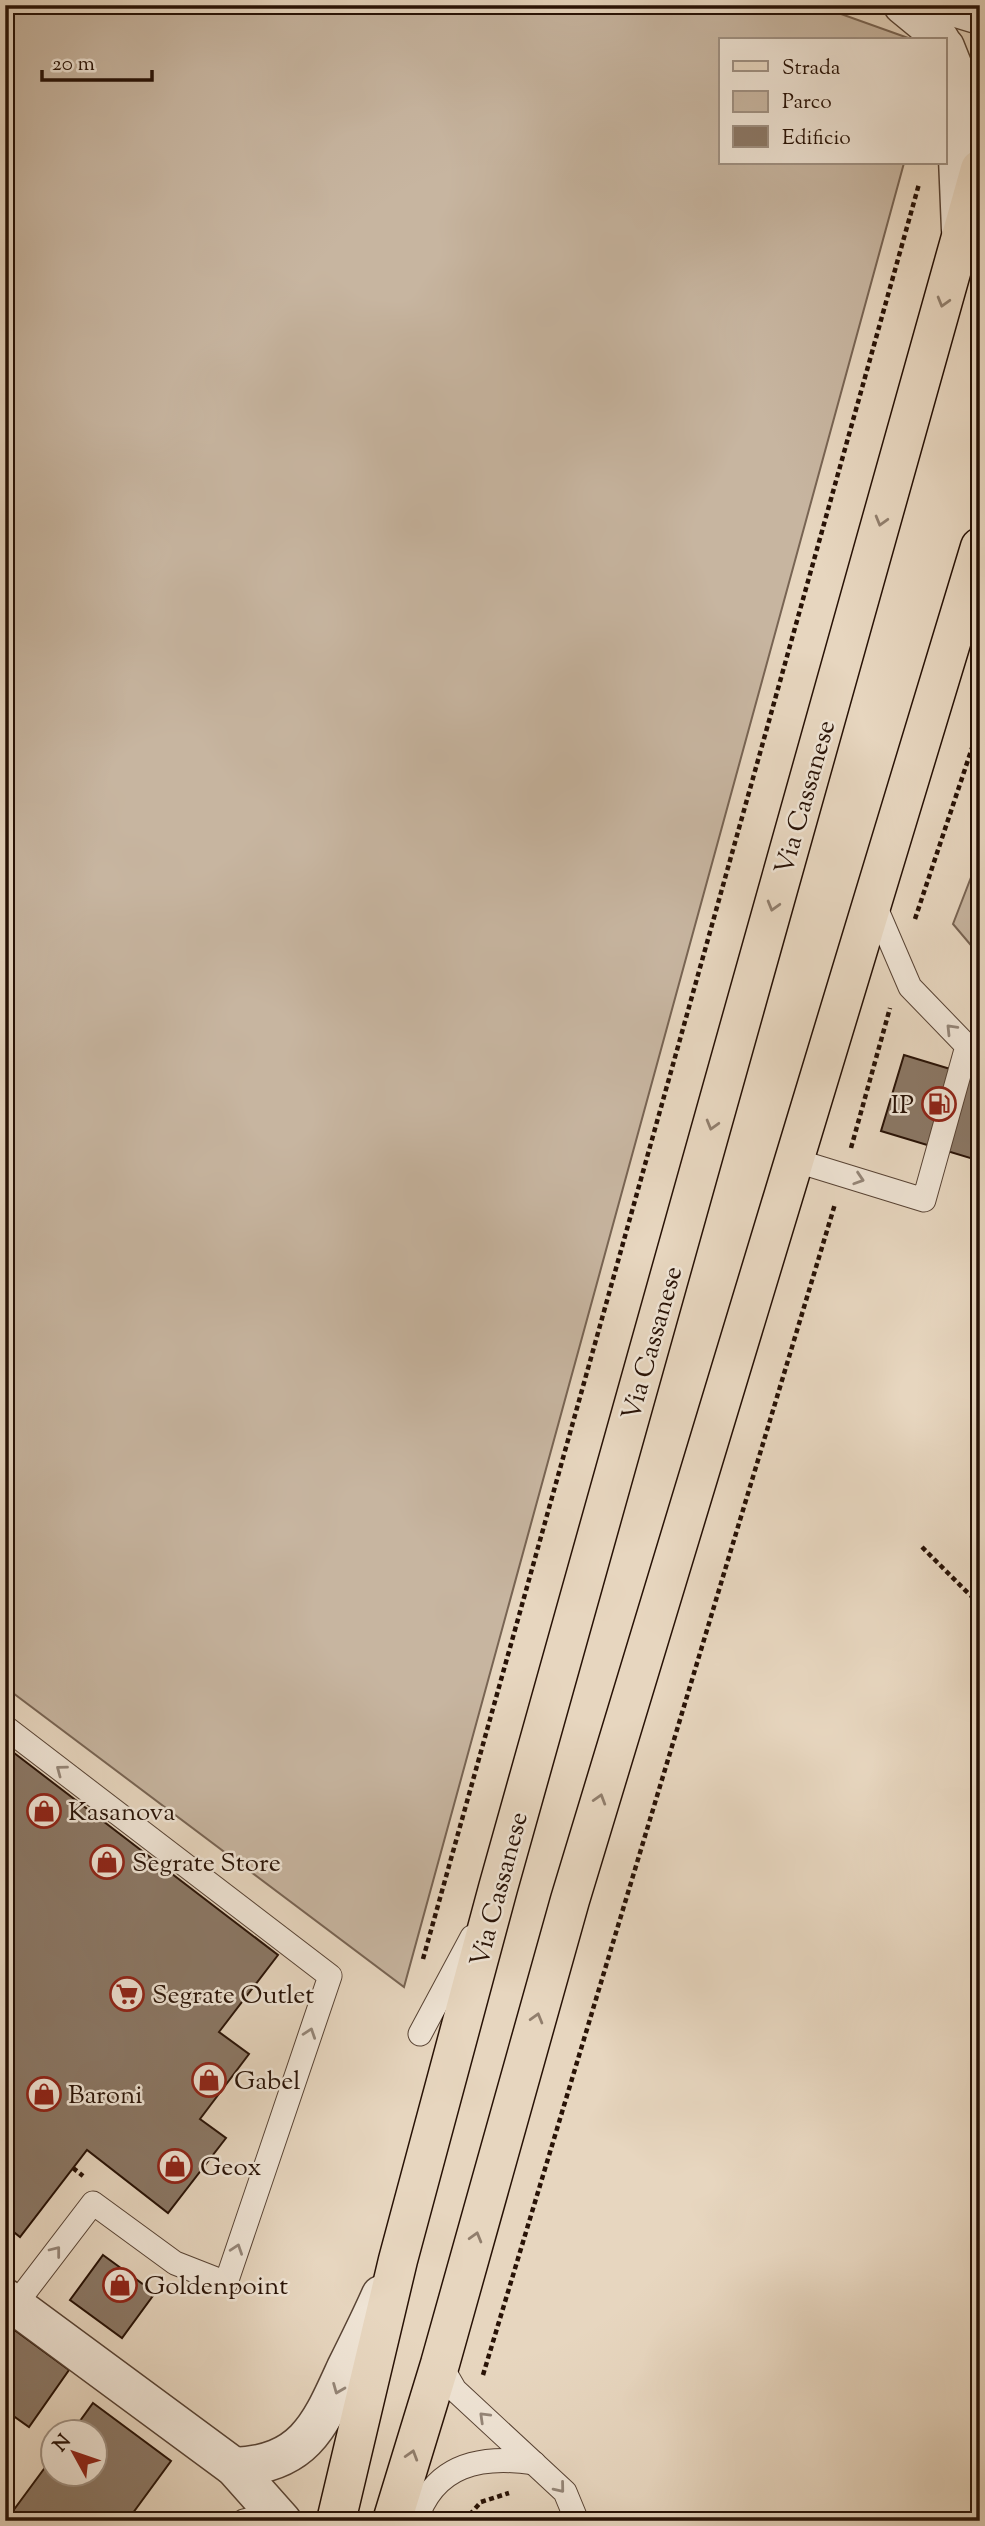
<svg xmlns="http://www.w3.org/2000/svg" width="985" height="2526" font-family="'Sorts Mill Goudy',serif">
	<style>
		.green { fill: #c7b5a0; stroke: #786453; stroke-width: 2 }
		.building { fill: #8b7866; stroke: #281206; stroke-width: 2 }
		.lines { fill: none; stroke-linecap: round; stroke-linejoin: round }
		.lane-casing { stroke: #584334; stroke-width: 25 }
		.street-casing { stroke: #584334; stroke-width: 41 }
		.primary-casing { stroke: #281206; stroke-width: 41 }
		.path { stroke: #281206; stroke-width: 4.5; stroke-dasharray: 5 3.5; stroke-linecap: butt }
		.lane { stroke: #efe4d5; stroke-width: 23 }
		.street { stroke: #efe4d5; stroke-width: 38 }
		.primary { stroke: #e7d6bf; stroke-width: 38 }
		.oneway { stroke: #917e6c }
		.oneway2 { stroke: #958678 }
		.labels { text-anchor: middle; stroke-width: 5; stroke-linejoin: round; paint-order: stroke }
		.street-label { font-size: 26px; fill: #281206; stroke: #efe4d5 }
		.poi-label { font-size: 26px; fill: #281206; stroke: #efe4d5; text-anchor: start }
	</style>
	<rect width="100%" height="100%" fill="#e7d6bf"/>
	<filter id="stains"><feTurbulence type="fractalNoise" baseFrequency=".00286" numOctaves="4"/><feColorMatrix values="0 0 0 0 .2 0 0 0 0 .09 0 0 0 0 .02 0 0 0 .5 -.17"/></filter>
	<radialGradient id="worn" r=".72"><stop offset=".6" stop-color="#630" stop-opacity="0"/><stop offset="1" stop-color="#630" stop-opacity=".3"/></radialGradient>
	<g class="green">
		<polygon points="5,5 816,5 911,39 721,40 721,163 904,163 404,1987 5,1687"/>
		<polygon points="980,854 980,956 953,924"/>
	</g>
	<g class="building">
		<polygon points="904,1055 980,1078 980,1161 881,1131"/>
		<polygon points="5,1746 278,1955 219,2032 249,2054 200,2119 226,2138 168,2213 87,2150 20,2237 5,2225"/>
		<polygon points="103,2255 155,2293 122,2338 70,2300"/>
		<polygon points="5,2323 69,2370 29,2427 5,2410"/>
		<polygon points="93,2403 171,2461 127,2521 5,2521 5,2512 10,2515 52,2458 52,2474 94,2474 94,2432 72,2432"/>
	</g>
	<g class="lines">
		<g class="lane-casing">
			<g id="lane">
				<polyline points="794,1160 924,1200 967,1046 910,987 873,901"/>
				<polyline points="5,1727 330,1976 226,2283 175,2263 93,2203 15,2305"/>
				<polyline points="420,2034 472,1937"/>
				<polyline points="440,2364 455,2390 565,2492 577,2521"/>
				<polyline points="244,2521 276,2513"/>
				<path d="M416,2521C434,2464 481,2455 534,2463"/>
			</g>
		</g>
		<g class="street-casing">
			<g id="street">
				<polyline points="903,5 931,28 940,40"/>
				<polyline points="947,5 980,15"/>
				<polyline points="945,47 963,92 958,158 961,230"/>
				<polyline points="5,2298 234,2467 282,2521"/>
				<path d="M234,2467C305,2464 320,2425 346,2368C358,2344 370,2320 381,2295"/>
			</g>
		</g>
		<g class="primary-casing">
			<g id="primary">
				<polyline points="336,2521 398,2260 498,1888 980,169"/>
				<polyline points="392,2521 440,2364 570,1900 980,547"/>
			</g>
		</g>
		<g class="path">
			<polyline points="915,919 980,724"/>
			<polyline points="851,1148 890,1008"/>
			<polyline points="922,1547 970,1595 980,1602"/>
			<polyline points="423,1959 919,184"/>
			<polyline points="73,2168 83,2176"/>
			<polyline points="483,2375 835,1204"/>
			<polyline points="464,2521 481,2502 509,2493"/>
		</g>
		<use href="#lane" class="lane"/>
		<use href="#street" class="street"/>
		<use href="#primary" class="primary"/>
	</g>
	<defs><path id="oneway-chevron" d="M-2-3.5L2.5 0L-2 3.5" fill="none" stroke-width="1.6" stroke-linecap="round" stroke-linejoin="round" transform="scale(1.75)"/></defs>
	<g class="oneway">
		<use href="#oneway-chevron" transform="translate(943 302) rotate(106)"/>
		<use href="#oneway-chevron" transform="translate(881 521) rotate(106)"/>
		<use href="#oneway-chevron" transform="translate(773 906) rotate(106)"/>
		<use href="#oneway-chevron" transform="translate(712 1125) rotate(106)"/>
		<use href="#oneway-chevron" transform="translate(600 1799) rotate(-73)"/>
		<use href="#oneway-chevron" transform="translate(537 2018) rotate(-74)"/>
		<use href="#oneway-chevron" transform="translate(476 2237) rotate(-74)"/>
		<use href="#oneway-chevron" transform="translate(412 2455) rotate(-73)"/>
	</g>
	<g class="oneway2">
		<use href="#oneway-chevron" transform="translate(951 1029) rotate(-134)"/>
		<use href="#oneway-chevron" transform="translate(859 1179) rotate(18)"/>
		<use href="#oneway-chevron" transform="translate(61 1770) rotate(-143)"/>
		<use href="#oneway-chevron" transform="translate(310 2033) rotate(-71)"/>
		<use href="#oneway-chevron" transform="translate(237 2249) rotate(-71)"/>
		<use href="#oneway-chevron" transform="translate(56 2251) rotate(-52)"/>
		<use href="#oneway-chevron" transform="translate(338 2389) rotate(112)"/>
		<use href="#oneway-chevron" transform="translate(484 2417) rotate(-136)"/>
		<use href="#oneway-chevron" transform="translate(560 2488) rotate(51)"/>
	</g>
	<defs>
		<g id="fuel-ring" transform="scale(1.75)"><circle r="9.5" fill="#efe4d5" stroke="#8f2418" stroke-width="1.5"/><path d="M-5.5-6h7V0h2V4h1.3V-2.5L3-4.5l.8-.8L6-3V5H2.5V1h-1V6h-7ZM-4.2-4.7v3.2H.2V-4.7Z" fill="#8f2418"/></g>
		<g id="shop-ring" transform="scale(1.75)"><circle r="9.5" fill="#efe4d5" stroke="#8f2418" stroke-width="1.5"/><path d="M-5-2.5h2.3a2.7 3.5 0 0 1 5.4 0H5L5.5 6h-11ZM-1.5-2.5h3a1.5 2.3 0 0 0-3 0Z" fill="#8f2418"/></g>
		<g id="supermarket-ring" transform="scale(1.75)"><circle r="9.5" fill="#efe4d5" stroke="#8f2418" stroke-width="1.5"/><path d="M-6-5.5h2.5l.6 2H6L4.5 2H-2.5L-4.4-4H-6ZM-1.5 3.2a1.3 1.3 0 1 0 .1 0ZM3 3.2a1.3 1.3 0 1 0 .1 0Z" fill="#8f2418"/></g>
	</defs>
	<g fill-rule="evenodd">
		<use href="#fuel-ring" x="939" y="1104"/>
		<use href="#shop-ring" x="44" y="1811"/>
		<use href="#shop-ring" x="107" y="1862"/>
		<use href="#supermarket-ring" x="127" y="1994"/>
		<use href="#shop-ring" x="209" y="2080"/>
		<use href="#shop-ring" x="44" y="2094"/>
		<use href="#shop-ring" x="175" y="2166"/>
		<use href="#shop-ring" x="120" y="2285"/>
	</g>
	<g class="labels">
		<g class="street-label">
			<text transform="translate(804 797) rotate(-74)" y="9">Via Cassanese</text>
			<text transform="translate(651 1343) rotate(-74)" y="9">Via Cassanese</text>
			<text transform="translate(498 1889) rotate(-75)" y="9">Via Cassanese</text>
		</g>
		<g class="poi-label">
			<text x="914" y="1113" text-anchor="end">IP</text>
			<text x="68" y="1820">Kasanova</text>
			<text x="132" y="1871">Segrate Store</text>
			<text x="152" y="2003">Segrate Outlet</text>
			<text x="234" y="2089">Gabel</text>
			<text x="68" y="2103">Baroni</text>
			<text x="200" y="2175">Geox</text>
			<text x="144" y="2294">Goldenpoint</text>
		</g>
	</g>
	<rect width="985" height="2526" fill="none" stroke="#e7d6bf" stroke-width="28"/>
	<rect x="7" y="7" width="971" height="2512" fill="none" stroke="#281206" stroke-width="3.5"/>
	<rect x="14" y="14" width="957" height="2498" fill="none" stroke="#281206" stroke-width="2"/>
	<rect x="719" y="38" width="228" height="126" fill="#efe4d5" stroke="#9f9082" stroke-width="2"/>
	<rect x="733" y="61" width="35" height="10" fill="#e7d6bf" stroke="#9f9082" stroke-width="2"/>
	<text x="782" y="74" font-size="21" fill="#281206">Strada</text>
	<rect x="733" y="91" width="35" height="21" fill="#c7b5a0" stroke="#9f9082" stroke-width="2"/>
	<text x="782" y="108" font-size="21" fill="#281206">Parco</text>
	<rect x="733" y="126" width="35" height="21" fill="#8b7866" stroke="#9f9082" stroke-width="2"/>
	<text x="782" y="144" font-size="21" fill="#281206">Edificio</text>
	<g transform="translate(74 2453) rotate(310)"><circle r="33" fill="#efe4d5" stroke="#9f9082" stroke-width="2"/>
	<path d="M0-5L12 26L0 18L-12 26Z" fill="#8f2418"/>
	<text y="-10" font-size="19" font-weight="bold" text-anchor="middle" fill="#281206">N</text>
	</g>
	<path d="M42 70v10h110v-10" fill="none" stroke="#281206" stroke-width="3.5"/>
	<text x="52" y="70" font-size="21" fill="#281206" stroke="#efe4d5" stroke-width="5" paint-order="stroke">20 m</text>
	<rect width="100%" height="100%" filter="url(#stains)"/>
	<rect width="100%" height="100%" fill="url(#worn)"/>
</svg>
